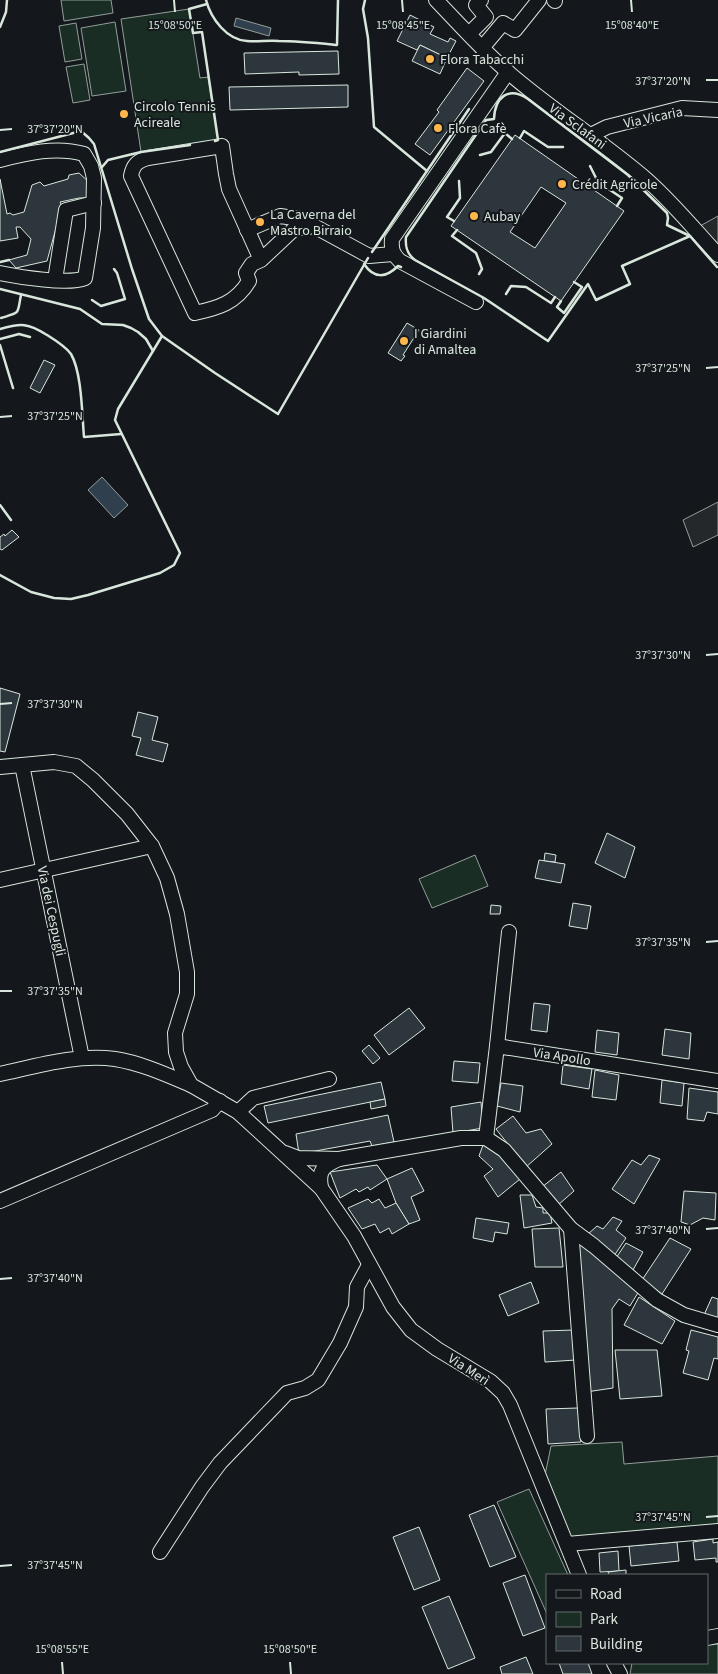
<svg xmlns="http://www.w3.org/2000/svg" width="718" height="1674" font-family="'Source Sans 3',sans-serif">
	<style>
		.green { fill: #1a2d24; stroke: #939e99 }
		.parking { fill: #24282b; stroke: #939e99 }
		.water { fill: #2f3f4d; stroke: #939e99 }
		.building { fill: #2c363c; stroke: #d8e6dc; fill-rule: evenodd }
		.lines { fill: none; stroke-linecap: round; stroke-linejoin: round }
		.minor-casing { stroke: #d8e6dc; stroke-width: 16 }
		.minor { stroke: #14181c; stroke-width: 14 }
		.wall { stroke: #d8e6dc; stroke-width: 2.5 }
		.ticks { fill: none; stroke: #d8e6dc; stroke-width: 2 }
		.poi-dot { fill: #ffb74d; stroke: #14181c; stroke-width: 2 }
		.labels { text-anchor: middle; stroke-width: 4; stroke-linejoin: round; paint-order: stroke }
		.poi-label { font-size: 14px; fill: #d8e6dc; stroke: #14181c; text-anchor: start }
		.street-label { font-size: 14px; fill: #d8e6dc; stroke: #14181c }
		.ticks-label { font-size: 12px; text-anchor: middle; fill: #d8e6dc; stroke: #14181c; stroke-width: 4; stroke-linejoin: round; paint-order: stroke }
	</style>
	<rect width="100%" height="100%" fill="#14181c"/>
	<g class="green">
		<polygon points="61,0 111,0 113,13 64,21"/>
		<polygon points="189,9 200,78 208,77 218,140 141,152 121,19"/>
		<polygon points="115,22 126,91 92,96 81,28"/>
		<polygon points="76,23 82,59 65,62 59,26"/>
		<polygon points="84,64 90,100 73,103 66,67"/>
		<polygon points="475,855 488,886 432,908 419,879"/>
		<polygon points="622,1442 624,1464 718,1456 718,1526 569,1542 544,1480 551,1446"/>
		<polygon points="529,1489 568,1575 547,1575 547,1614 497,1502"/>
		<polygon points="718,1643 718,1674 630,1674 632,1663 707,1663 707,1645"/>
	</g>
	<g class="parking">
		<polygon points="718,216 718,249 700,226"/>
		<polygon points="718,502 718,535 693,547 683,520"/>
	</g>
	<g class="water">
		<polygon points="236,18 271,28 269,36 234,26"/>
		<polygon points="102,477 128,505 114,518 88,490"/>
	</g>
	<g class="building">
		<polygon points="410,15 434,27 430,34 448,42 450,38 456,41 447,58 420,45 417,50 397,41"/>
		<polygon points="420,45 447,58 440,74 412,61"/>
		<polygon points="338,51 339,74 299,75 299,72 245,74 244,53"/>
		<polygon points="467,68 484,81 430,155 415,144 439,112 437,110"/>
		<polygon points="348,85 348,107 230,110 229,87"/>
		<path d="M515,135L624,211L561,301L451,226ZM541,187L566,203L535,248L510,232Z"/>
		<polygon points="79,173 91,184 87,198 79,198 60,202 62,206 47,261 16,268 9,260 27,255 31,239 20,227 16,227 18,238 0,241 0,179 7,214 10,213 13,215 24,212 32,185 40,182 44,186 68,179 69,175"/>
		<polygon points="407,323 419,330 403,355 405,356 401,361 388,353"/>
		<polygon points="44,360 55,365 40,393 30,388"/>
		<polygon points="12,530 19,537 2,550 0,549 0,537 4,534 5,536"/>
		<polygon points="0,688 20,694 5,752 0,751"/>
		<polygon points="138,712 158,717 152,740 168,744 163,762 136,755 141,738 132,736"/>
		<polygon points="607,833 635,847 625,878 595,863"/>
		<polygon points="545,853 556,855 555,862 544,861"/>
		<polygon points="539,860 565,864 561,883 535,878"/>
		<polygon points="573,903 591,906 587,929 569,926"/>
		<polygon points="491,905 501,906 500,914 490,914"/>
		<polygon points="534,1003 550,1005 547,1032 531,1030"/>
		<polygon points="409,1008 425,1028 389,1055 374,1035"/>
		<polygon points="665,1029 691,1033 689,1059 662,1055"/>
		<polygon points="597,1030 619,1033 617,1055 595,1052"/>
		<polygon points="369,1045 380,1058 373,1064 362,1051"/>
		<polygon points="454,1061 480,1063 478,1083 452,1081"/>
		<polygon points="563,1065 592,1069 589,1089 561,1084"/>
		<polygon points="595,1070 619,1075 616,1100 592,1097"/>
		<polygon points="662,1080 684,1083 682,1106 660,1103"/>
		<polygon points="381,1082 385,1099 268,1123 264,1106"/>
		<polygon points="501,1083 523,1086 520,1112 497,1106"/>
		<polygon points="689,1088 718,1092 718,1114 707,1112 704,1121 687,1119"/>
		<polygon points="385,1099 386,1106 371,1109 370,1102"/>
		<polygon points="481,1102 483,1128 453,1133 451,1107"/>
		<polygon points="388,1115 394,1142 372,1146 370,1141 299,1154 296,1134"/>
		<polygon points="513,1116 526,1133 541,1129 552,1144 526,1167 496,1129"/>
		<polygon points="483,1145 500,1154 520,1179 498,1197 484,1176 493,1169 479,1156"/>
		<polygon points="649,1155 660,1159 634,1204 612,1189 632,1160 641,1165"/>
		<polygon points="377,1165 387,1179 370,1190 368,1187 359,1192 356,1189 340,1198 330,1172"/>
		<polygon points="412,1168 424,1191 411,1197 420,1220 409,1224 396,1203 387,1179"/>
		<polygon points="561,1172 574,1191 558,1205 542,1187"/>
		<polygon points="684,1191 716,1193 715,1220 703,1218 690,1225 681,1222"/>
		<polygon points="520,1195 532,1195 536,1207 543,1208 543,1213 550,1213 552,1223 524,1228"/>
		<polygon points="368,1199 372,1203 379,1199 385,1208 396,1203 409,1224 392,1234 389,1228 380,1233 375,1224 362,1229 348,1208"/>
		<polygon points="613,1217 622,1221 616,1230 626,1238 614,1256 587,1235 597,1226 603,1229"/>
		<polygon points="476,1218 509,1223 507,1234 495,1232 493,1242 473,1238"/>
		<polygon points="559,1228 563,1267 535,1267 532,1229"/>
		<polygon points="575,1238 639,1291 630,1306 619,1299 612,1309 613,1388 586,1392"/>
		<polygon points="670,1238 691,1249 662,1294 642,1280"/>
		<polygon points="626,1243 643,1252 633,1270 616,1258"/>
		<polygon points="531,1282 539,1303 508,1316 499,1295"/>
		<polygon points="639,1297 675,1321 662,1344 624,1325"/>
		<polygon points="712,1297 718,1299 718,1319 704,1315"/>
		<polygon points="574,1330 576,1360 545,1362 543,1331"/>
		<polygon points="691,1330 718,1337 718,1359 714,1358 708,1380 683,1373 689,1351 686,1350"/>
		<polygon points="615,1350 657,1350 662,1396 620,1399"/>
		<polygon points="578,1408 581,1442 548,1444 546,1409"/>
		<polygon points="494,1505 516,1557 490,1567 469,1515"/>
		<polygon points="419,1527 440,1580 414,1590 393,1537"/>
		<polygon points="713,1539 713,1543 718,1542 718,1562 716,1562 716,1558 695,1560 693,1542"/>
		<polygon points="677,1542 679,1561 631,1566 629,1546"/>
		<polygon points="618,1551 619,1571 600,1572 599,1553"/>
		<polygon points="626,1570 626,1575 609,1575 608,1572"/>
		<polygon points="525,1575 545,1628 523,1636 503,1583"/>
		<polygon points="449,1596 475,1658 448,1669 422,1607"/>
		<polygon points="526,1657 533,1674 502,1674 500,1667"/>
		<polygon points="559,1663 588,1663 592,1674 563,1674"/>
	</g>
	<g class="lines">
		<g class="minor-casing">
			<g id="minor">
				<path d="M436,0C460,25 483,51 509,73C553,111 603,142 647,180C673,203 695,230 718,255"/>
				<polyline points="554,0 555,1"/>
				<polyline points="469,34 486,17 476,5 481,0"/>
				<polyline points="482,48 503,23 515,30 539,0"/>
				<polyline points="591,135 607,127 682,108 718,110"/>
				<path d="M0,160C27,153 56,146 84,154L91,166L94,178L93,228L85,278C68,285 20,277 0,273"/>
				<polyline points="247,230 280,216 301,219 369,256 393,254"/>
				<path d="M261,260L229,189L226,174L222,146L148,158C137,161 133,165 131,176L195,313C218,308 236,303 249,281L246,273L252,264L261,260L294,229L314,226"/>
				<polyline points="55,280 66,210 94,203"/>
				<path d="M476,302L400,261C393,254 391,250 392,239L508,72"/>
				<polyline points="22,765 82,1058"/>
				<polyline points="0,767 54,762 76,766 93,780 127,814 152,846 167,878 177,914 187,972 187,994 175,1033 176,1052 181,1067 191,1085 238,1112 321,1188 354,1236 393,1307 411,1330 437,1349 490,1381 503,1393 510,1405 579,1575"/>
				<polyline points="0,880 152,846"/>
				<polyline points="497,1046 509,932"/>
				<path d="M0,1074C37,1066 76,1054 115,1059C141,1063 167,1075 191,1085"/>
				<polyline points="238,1112 253,1098 329,1079"/>
				<polyline points="486,1138 497,1046 718,1081"/>
				<polyline points="285,1153 298,1158 339,1159 461,1138 486,1138 504,1150 571,1229 594,1246 657,1300 684,1315 718,1325"/>
				<path d="M321,1188C318,1170 323,1166 339,1159"/>
				<polyline points="0,1201 212,1110 220,1101"/>
				<polyline points="571,1229 587,1436"/>
				<polyline points="567,1544 718,1531"/>
				<polyline points="160,1552 202,1487 220,1463 287,1393 305,1388 318,1380 340,1343 356,1307 357,1287 369,1265"/>
				<polyline points="707,1638 718,1636"/>
				<polyline points="614,1663 620,1674"/>
			</g>
		</g>
		<use href="#minor" class="minor"/>
		<g class="wall">
			<path d="M206,0C211,19 227,40 247,41C258,42 268,40 279,41C298,41 317,43 337,45L338,0"/>
			<polyline points="365,0 363,9 368,38 374,127 427,171"/>
			<polyline points="207,4 189,9 193,33 202,32 218,140 215,141"/>
			<polyline points="0,27 6,12 7,0"/>
			<polyline points="520,138 524,131 548,147 563,147"/>
			<polyline points="0,152 81,131 89,138 94,144 132,269 149,319 162,336 215,373 278,414 368,258"/>
			<polyline points="480,155 491,152 505,133 512,139"/>
			<polyline points="590,166 598,182 622,198 617,206"/>
			<polyline points="102,167 108,160 141,152 190,145"/>
			<polyline points="454,221 447,217 460,198 459,181"/>
			<polyline points="457,230 452,236 476,253 482,269 479,274"/>
			<path d="M690,236L622,266L630,284L596,300L588,284L548,341L484,298L415,260C407,254 405,247 406,237L486,120L494,119C495,97 508,86 528,99L628,175L667,213L668,218L667,225L690,236L717,267"/>
			<polyline points="372,252 469,109"/>
			<polyline points="0,262 9,260"/>
			<path d="M364,264C374,279 386,278 398,266L401,267"/>
			<polyline points="0,289 80,309 102,324 123,325 131,328 138,332 146,339 153,351"/>
			<polyline points="506,294 511,286 526,287 551,303 555,297"/>
			<polyline points="92,300 101,306 125,299 117,273 114,269"/>
			<polyline points="561,301 557,307 564,313 582,287 574,282"/>
			<path d="M1,318C21,312 17,315 21,295"/>
			<path d="M0,329C21,323 28,323 47,335C55,340 65,346 71,354C82,373 82,415 84,437L121,434"/>
			<polyline points="0,339 19,334 30,337"/>
			<polyline points="0,345 13,388"/>
			<polyline points="0,505 11,520"/>
			<polyline points="0,575 31,592 54,598 71,599 88,595 160,573 174,565 180,553 115,420 118,409 162,336"/>
		</g>
	</g>
	<path class="ticks" d="M174,0L175,12M402,0L403,12M631,0L632,12M706,80H718M0,130L12,129M706,368L718,367M0,417L12,416M706,655L718,654M0,704L12,703M706,942L718,941M0,991H12M706,1229L718,1228M0,1279L12,1278M706,1517L718,1516M0,1566L12,1565M62,1662L63,1674M290,1662L291,1674"/>
	<g class="poi-dot">
		<circle cx="430" cy="59" r="5"/>
		<circle cx="124" cy="114" r="5"/>
		<circle cx="438" cy="128" r="5"/>
		<circle cx="562" cy="184" r="5"/>
		<circle cx="474" cy="216" r="5"/>
		<circle cx="260" cy="222" r="5"/>
		<circle cx="404" cy="341" r="5"/>
	</g>
	<g class="labels">
		<g class="poi-label">
			<text x="440" y="64">Flora Tabacchi</text>
			<text x="134" y="111">Circolo Tennis<tspan x="134" dy="16">Acireale</tspan></text>
			<text x="448" y="133">Flora Cafè</text>
			<text x="572" y="189">Crédit Agricole</text>
			<text x="270" y="219">La Caverna del<tspan x="270" dy="16">Mastro Birraio</tspan></text>
			<text x="484" y="221">Aubay</text>
			<text x="414" y="338">I Giardini<tspan x="414" dy="16">di Amaltea</tspan></text>
		</g>
		<g class="street-label">
			<text transform="translate(653 117) rotate(-12)" y="5">Via Vicaria</text>
			<text transform="translate(578 126) rotate(36)" y="5">Via Sclafani</text>
			<text transform="translate(52 911) rotate(78)" y="5">Via dei Cespugli</text>
			<text transform="translate(562 1056) rotate(9)" y="5">Via Apollo</text>
			<text transform="translate(469 1369) rotate(33)" y="5">Via Merì</text>
		</g>
	</g>
	<g class="ticks-label">
		<text x="175" y="29">15°08'50"E</text>
		<text x="403" y="29">15°08'45"E</text>
		<text x="632" y="29">15°08'40"E</text>
		<text x="663" y="85">37°37'20"N</text>
		<text x="55" y="133">37°37'20"N</text>
		<text x="663" y="372">37°37'25"N</text>
		<text x="55" y="420">37°37'25"N</text>
		<text x="663" y="659">37°37'30"N</text>
		<text x="55" y="708">37°37'30"N</text>
		<text x="663" y="946">37°37'35"N</text>
		<text x="55" y="995">37°37'35"N</text>
		<text x="663" y="1234">37°37'40"N</text>
		<text x="55" y="1282">37°37'40"N</text>
		<text x="663" y="1521">37°37'45"N</text>
		<text x="55" y="1569">37°37'45"N</text>
		<text x="62" y="1653">15°08'55"E</text>
		<text x="290" y="1653">15°08'50"E</text>
	</g>
	<rect x="546" y="1574" width="162" height="90" fill="#14181c" stroke="#626a69"/>
	<rect x="556" y="1590" width="25" height="8" fill="#14181c" stroke="#626a69"/>
	<text x="590" y="1599" font-size="15" fill="#d8e6dc">Road</text>
	<rect x="556" y="1612" width="25" height="15" fill="#1a2d24" stroke="#626a69"/>
	<text x="590" y="1624" font-size="15" fill="#d8e6dc">Park</text>
	<rect x="556" y="1636" width="25" height="15" fill="#2c363c" stroke="#626a69"/>
	<text x="590" y="1649" font-size="15" fill="#d8e6dc">Building</text>
</svg>
